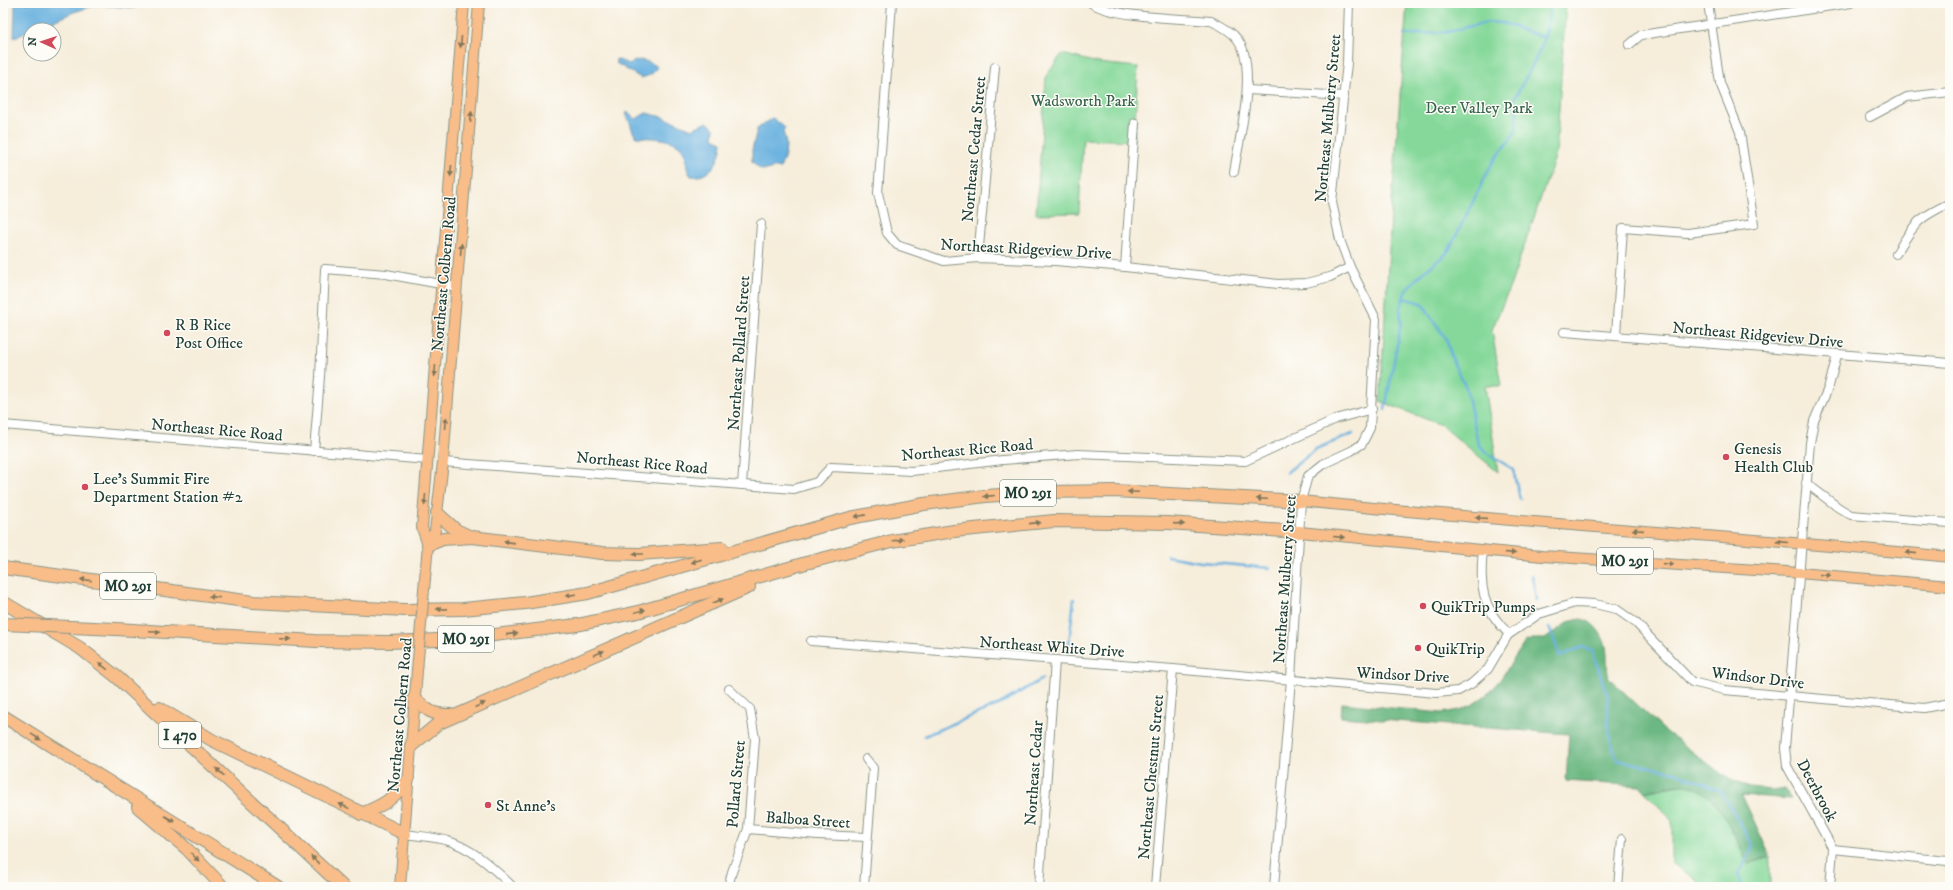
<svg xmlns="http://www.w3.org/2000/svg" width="1953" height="890" font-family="'IM FELL DW Pica',serif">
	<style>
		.green { fill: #85d89a; stroke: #528a67 }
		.forest { fill: #6cb882; stroke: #467a5b }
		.water { fill: #67b0df; stroke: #43768a }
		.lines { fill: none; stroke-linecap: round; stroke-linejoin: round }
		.stream { stroke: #67b0df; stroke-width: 2.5 }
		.minor-casing { stroke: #8a9587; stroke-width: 10 }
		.major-casing { stroke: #8a9587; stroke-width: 12 }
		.highway-casing { stroke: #8a9587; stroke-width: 14 }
		.minor { stroke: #fff; stroke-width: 8 }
		.major { stroke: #f8bd89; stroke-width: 10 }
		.highway { stroke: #f8bd89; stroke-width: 12 }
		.major-bridge-casing { stroke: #8a9587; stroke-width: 12; stroke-linecap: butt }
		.highway-bridge-casing { stroke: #8a9587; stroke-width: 14; stroke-linecap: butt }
		.major-bridge { stroke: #f8bd89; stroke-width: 10 }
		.highway-bridge { stroke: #f8bd89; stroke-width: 12 }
		.oneway { fill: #81775a }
		.poi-dot { fill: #d1495b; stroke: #fdfcf7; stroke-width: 1.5 }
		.labels { text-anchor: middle; stroke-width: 3; stroke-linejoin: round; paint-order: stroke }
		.shield { fill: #fdfcf7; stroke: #62766e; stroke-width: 1 }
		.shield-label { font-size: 15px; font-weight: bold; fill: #1f3d34 }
		.park-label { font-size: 16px; fill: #38644e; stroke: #fdfcf7 }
		.street-label { font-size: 16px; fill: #1f3d34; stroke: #fdfcf7 }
		.poi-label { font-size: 16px; fill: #1f3d34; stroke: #fdfcf7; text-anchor: start }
	</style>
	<rect width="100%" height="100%" fill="#fdfcf7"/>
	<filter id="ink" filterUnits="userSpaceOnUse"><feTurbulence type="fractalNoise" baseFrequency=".025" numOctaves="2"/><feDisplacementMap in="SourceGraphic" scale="8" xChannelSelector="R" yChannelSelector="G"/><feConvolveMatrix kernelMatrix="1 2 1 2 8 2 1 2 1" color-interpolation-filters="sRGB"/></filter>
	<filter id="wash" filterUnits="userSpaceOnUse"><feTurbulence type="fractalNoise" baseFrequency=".012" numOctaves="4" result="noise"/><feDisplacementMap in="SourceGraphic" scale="16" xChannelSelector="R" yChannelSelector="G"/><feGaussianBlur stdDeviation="0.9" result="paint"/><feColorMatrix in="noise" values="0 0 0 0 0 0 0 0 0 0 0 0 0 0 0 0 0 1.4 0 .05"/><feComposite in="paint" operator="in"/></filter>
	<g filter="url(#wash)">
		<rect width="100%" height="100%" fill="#f6edda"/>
		<g class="green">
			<polygon points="1407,3 1566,3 1556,154 1511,284 1492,330 1501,386 1485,386 1498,472 1441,425 1380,401 1391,215"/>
			<polygon points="1062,54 1098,63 1138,67 1134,141 1083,139 1079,213 1036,214 1046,76"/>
			<path d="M1684,784C1688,785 1692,785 1696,787C1719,795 1738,843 1748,864L1770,856V887H1702L1696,879L1672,864V820L1645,792Z"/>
		</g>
		<path class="forest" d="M1580,619C1593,620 1603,634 1606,647C1608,657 1606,668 1609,678L1664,730L1723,775L1749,788L1773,790L1785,788L1790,799L1742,795L1770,856L1748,864C1735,839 1717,786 1684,785C1672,784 1657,789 1645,792L1640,786L1566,781L1569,734L1341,717L1342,703L1442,713L1460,710L1472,705L1486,695L1500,680L1525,642L1532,639H1545L1568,622Z"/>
		<g class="water">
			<polygon points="15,3 153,3 133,8 97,5 74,12 14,38"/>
			<path d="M616,59L629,64C639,57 647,61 657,66C655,74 648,76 641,78L616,63Z"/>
			<path d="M627,112L636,119L646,113L663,117L692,129L707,122L714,128L713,138L722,142C721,159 711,179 691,176C686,170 687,165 686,158C682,136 655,139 637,137C630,131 632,122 626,116Z"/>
			<path d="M773,118L785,128L783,132C788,144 786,156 780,168C767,166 766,177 752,162V150L757,129Z"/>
		</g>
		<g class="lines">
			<g class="stream">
				<polyline points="1404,35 1447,32 1488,22 1503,23 1545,38"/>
				<polyline points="1403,298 1422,303 1446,339 1454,364 1466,387 1478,444 1488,454 1513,469 1520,499"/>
				<path d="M1385,409L1401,323L1400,309L1405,292L1416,279L1448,252L1492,163L1516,131L1517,112L1513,101C1529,70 1552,39 1549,3"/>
				<polyline points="1286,473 1316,449 1353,434"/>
				<polyline points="1167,556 1201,562 1270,568"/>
				<polyline points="1532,575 1536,600"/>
				<polyline points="1549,627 1560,656 1582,647 1592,650 1608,698 1608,732 1617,760 1675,772 1721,791 1753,846 1739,874 1742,887"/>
				<polyline points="1068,652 1074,599"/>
				<polyline points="924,736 1000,704 1042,679"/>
			</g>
		</g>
	</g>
	<g filter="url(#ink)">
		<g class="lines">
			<g class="minor-casing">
				<g id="minor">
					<polyline points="892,3 878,193 887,233 897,245 944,261 978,258 1055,261 1125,267 1278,284 1306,283 1330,277 1350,267"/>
					<path d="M1091,3C1115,18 1180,18 1211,21C1220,25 1232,31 1238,40C1258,67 1239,139 1234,172"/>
					<polyline points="1629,45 1641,35 1851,3"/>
					<polyline points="1248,90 1344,96"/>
					<polyline points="1870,117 1907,97 1950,92"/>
					<path d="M1896,254C1915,223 1916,219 1950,203"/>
					<polyline points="978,258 995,67"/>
					<polyline points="1125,267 1135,123"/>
					<polyline points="1564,332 1950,363"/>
					<polyline points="1616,335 1623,228 1688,233 1754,224 1740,132 1720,83 1708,3"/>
					<polyline points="3,425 428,460"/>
					<polyline points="314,451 320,377 325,269 386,274 457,287"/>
					<polyline points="443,462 794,489 817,482 831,467 912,471 1003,460 1078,454 1245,461 1336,419 1372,409"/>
					<polyline points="1806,483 1839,508 1851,515 1950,523"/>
					<polyline points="742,485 761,224"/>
					<path d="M1483,550C1479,585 1482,609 1509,634"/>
					<polyline points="811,641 1173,669 1436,693 1458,691 1471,684 1488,669 1508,635 1539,614 1575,603 1595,604 1616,609 1636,623 1692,682 1724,690 1924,708 1950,703"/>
					<polyline points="748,829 818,835 867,837"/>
					<path d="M405,834C418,836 432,837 445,840C472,847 493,868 513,887"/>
					<polyline points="1833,849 1947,861 1950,863"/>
					<polyline points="728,887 732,872 748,829 755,739 750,709 729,689"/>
					<polyline points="864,887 873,768 866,759"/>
					<polyline points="1039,887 1055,661"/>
					<polyline points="1155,887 1173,669"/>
					<polyline points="1274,887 1291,679 1301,501 1308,476 1323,464 1351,451 1362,444 1370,428 1376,319 1350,267 1340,240 1332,202 1347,63 1349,3"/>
					<polyline points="1618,887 1622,839"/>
					<polyline points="1830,887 1833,849 1787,766 1785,748 1810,443 1814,421 1829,386 1837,355"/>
				</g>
			</g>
			<g class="major-casing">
				<g id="major">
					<path d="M1301,501C1517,523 1734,536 1950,557"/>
					<polyline points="1300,532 1542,556 1787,572 1950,586"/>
					<polyline points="428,545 435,531 443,462 479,3"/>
					<polyline points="425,578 428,545 422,528 464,3"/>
					<polyline points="400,887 417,671"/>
				</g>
			</g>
			<g class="highway-casing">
				<g id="highway">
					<polyline points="437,513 456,530 469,536"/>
					<polyline points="428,545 443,539 472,537 602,553 639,554 722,548"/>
					<polyline points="3,568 253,602 405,610 463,609 525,603 588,593 850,518 924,504 985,496 1047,492 1114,491 1301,501"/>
					<polyline points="3,602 80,648 117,677 343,887"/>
					<polyline points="116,629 315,641 389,642 462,639 577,625 638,612 806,563 892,541 954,531 1054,521 1168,523 1300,532"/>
					<path d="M414,698C428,711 432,715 451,715"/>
					<polyline points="159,708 212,740 405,834"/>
					<polyline points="3,716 278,887"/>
					<polyline points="411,746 439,723 749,587"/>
					<polyline points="138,807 187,849 223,887"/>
					<path d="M361,814C384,805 392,800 408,780"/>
				</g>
			</g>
			<use href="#minor" class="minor"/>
			<use href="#major" class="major"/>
			<use href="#highway" class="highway"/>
			<g class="major-bridge-casing">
				<polyline id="major-bridge" points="417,671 425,578"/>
			</g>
			<g class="highway-bridge-casing">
				<polyline id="highway-bridge" points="3,624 116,629"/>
			</g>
			<use href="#major-bridge" class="major-bridge"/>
			<use href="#highway-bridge" class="highway-bridge"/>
		</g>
		<defs><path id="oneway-solid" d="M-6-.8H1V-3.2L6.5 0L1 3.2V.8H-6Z"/></defs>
		<g class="oneway">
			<use href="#oneway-solid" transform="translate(461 42) rotate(95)"/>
			<use href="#oneway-solid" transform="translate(471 117) rotate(-85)"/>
			<use href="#oneway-solid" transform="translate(451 171) rotate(95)"/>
			<use href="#oneway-solid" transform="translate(461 249) rotate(-85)"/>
			<use href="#oneway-solid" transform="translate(435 371) rotate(95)"/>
			<use href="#oneway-solid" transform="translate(446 423) rotate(-85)"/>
			<use href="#oneway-solid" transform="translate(1133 492) rotate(-177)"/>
			<use href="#oneway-solid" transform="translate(989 496) rotate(175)"/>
			<use href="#oneway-solid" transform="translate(1262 499) rotate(-177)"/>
			<use href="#oneway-solid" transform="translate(425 500) rotate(95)"/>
			<use href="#oneway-solid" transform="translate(860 516) rotate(169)"/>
			<use href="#oneway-solid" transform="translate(1481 518) rotate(-176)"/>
			<use href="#oneway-solid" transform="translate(1035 523) rotate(-6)"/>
			<use href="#oneway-solid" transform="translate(1179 524) rotate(4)"/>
			<use href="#oneway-solid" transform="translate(1638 530) rotate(-176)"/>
			<use href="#oneway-solid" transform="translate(1339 537) rotate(5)"/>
			<use href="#oneway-solid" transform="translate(898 540) rotate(-9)"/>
			<use href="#oneway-solid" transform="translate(509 542) rotate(-172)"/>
			<use href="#oneway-solid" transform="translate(1782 542) rotate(-175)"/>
			<use href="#oneway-solid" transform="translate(1510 553) rotate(5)"/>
			<use href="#oneway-solid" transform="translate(1911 553) rotate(-174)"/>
			<use href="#oneway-solid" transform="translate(638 554) rotate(180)"/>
			<use href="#oneway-solid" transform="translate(696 561) rotate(164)"/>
			<use href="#oneway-solid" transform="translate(1668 564) rotate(4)"/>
			<use href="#oneway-solid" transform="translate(1825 575) rotate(5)"/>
			<use href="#oneway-solid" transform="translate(86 580) rotate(-173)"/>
			<use href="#oneway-solid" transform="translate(571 595) rotate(171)"/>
			<use href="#oneway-solid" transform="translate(214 597) rotate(-173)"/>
			<use href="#oneway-solid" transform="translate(718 601) rotate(-23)"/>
			<use href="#oneway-solid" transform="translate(442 609) rotate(179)"/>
			<use href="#oneway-solid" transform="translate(640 611) rotate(-14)"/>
			<use href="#oneway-solid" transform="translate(155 632) rotate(3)"/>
			<use href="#oneway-solid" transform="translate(512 634) rotate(-6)"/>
			<use href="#oneway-solid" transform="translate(285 639) rotate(3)"/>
			<use href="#oneway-solid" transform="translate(599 653) rotate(-24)"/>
			<use href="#oneway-solid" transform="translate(103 666) rotate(-143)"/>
			<use href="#oneway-solid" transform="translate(480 705) rotate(-24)"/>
			<use href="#oneway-solid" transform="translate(36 737) rotate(32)"/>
			<use href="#oneway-solid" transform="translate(220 772) rotate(-137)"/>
			<use href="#oneway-solid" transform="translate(344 806) rotate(-154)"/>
			<use href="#oneway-solid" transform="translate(170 819) rotate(32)"/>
			<use href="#oneway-solid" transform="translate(195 857) rotate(46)"/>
			<use href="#oneway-solid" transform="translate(315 860) rotate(-137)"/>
		</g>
	</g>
	<g class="poi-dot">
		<circle cx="167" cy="333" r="4"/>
		<circle cx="1726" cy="457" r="4"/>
		<circle cx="85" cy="487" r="4"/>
		<circle cx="1423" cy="606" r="4"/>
		<circle cx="1418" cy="648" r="4"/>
		<circle cx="488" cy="805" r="4"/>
	</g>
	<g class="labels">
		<g class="shield">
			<rect x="1000" y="480" width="56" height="26" rx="3"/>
			<rect x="1597" y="548" width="56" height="26" rx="3"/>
			<rect x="100" y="573" width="56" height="26" rx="3"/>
			<rect x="438" y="626" width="56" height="26" rx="3"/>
			<rect x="159" y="722" width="42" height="26" rx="3"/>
		</g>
		<g class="shield-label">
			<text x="1028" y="498">MO 291</text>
			<text x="1625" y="566">MO 291</text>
			<text x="128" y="591">MO 291</text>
			<text x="466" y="644">MO 291</text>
			<text x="180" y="740">I 470</text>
		</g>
		<g class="park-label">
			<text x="1083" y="106">Wadsworth Park</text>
			<text x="1479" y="113">Deer Valley Park</text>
		</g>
		<g class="street-label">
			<text transform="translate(1327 118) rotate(-85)" y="6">Northeast Mulberry Street</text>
			<text transform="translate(973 149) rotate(-85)" y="6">Northeast Cedar Street</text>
			<text transform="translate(1026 248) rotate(3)" y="6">Northeast Ridgeview Drive</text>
			<text transform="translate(443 274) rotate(-85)" y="6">Northeast Colbern Road</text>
			<text transform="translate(1758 334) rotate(5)" y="6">Northeast Ridgeview Drive</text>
			<text transform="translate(738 353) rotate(-86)" y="6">Northeast Pollard Street</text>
			<text transform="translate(217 429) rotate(5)" y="6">Northeast Rice Road</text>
			<text transform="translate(967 449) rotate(-5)" y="6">Northeast Rice Road</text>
			<text transform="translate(642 462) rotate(5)" y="6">Northeast Rice Road</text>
			<text transform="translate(1284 579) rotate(-86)" y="6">Northeast Mulberry Street</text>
			<text transform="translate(1052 646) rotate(4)" y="6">Northeast White Drive</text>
			<text transform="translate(1403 674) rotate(3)" y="6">Windsor Drive</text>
			<text transform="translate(1758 677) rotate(7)" y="6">Windsor Drive</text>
			<text transform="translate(399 715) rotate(-85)" y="6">Northeast Colbern Road</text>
			<text transform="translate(1033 773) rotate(-86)" y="6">Northeast Cedar</text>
			<text transform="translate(1150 777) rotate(-85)" y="6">Northeast Chestnut Street</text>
			<text transform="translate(735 784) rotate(-85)" y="6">Pollard Street</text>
			<text transform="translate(1818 790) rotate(62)" y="6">Deerbrook</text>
			<text transform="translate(808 819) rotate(4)" y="6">Balboa Street</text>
		</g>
		<g class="poi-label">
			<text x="175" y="330">R B Rice<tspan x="175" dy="18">Post Office</tspan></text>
			<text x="1734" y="454">Genesis<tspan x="1734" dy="18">Health Club</tspan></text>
			<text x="93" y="484">Lee's Summit Fire<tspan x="93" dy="18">Department Station #2</tspan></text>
			<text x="1431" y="612">QuikTrip Pumps</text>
			<text x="1426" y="654">QuikTrip</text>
			<text x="496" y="811">St Anne's</text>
		</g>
	</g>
	<rect width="1953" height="890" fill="none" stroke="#fdfcf7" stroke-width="16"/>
	<g transform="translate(42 42) rotate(273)"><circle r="19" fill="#fdfcf7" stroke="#a4b0a9"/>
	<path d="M0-3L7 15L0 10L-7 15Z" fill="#d1495b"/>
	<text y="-6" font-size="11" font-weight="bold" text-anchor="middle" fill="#1f3d34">N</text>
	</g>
</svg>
